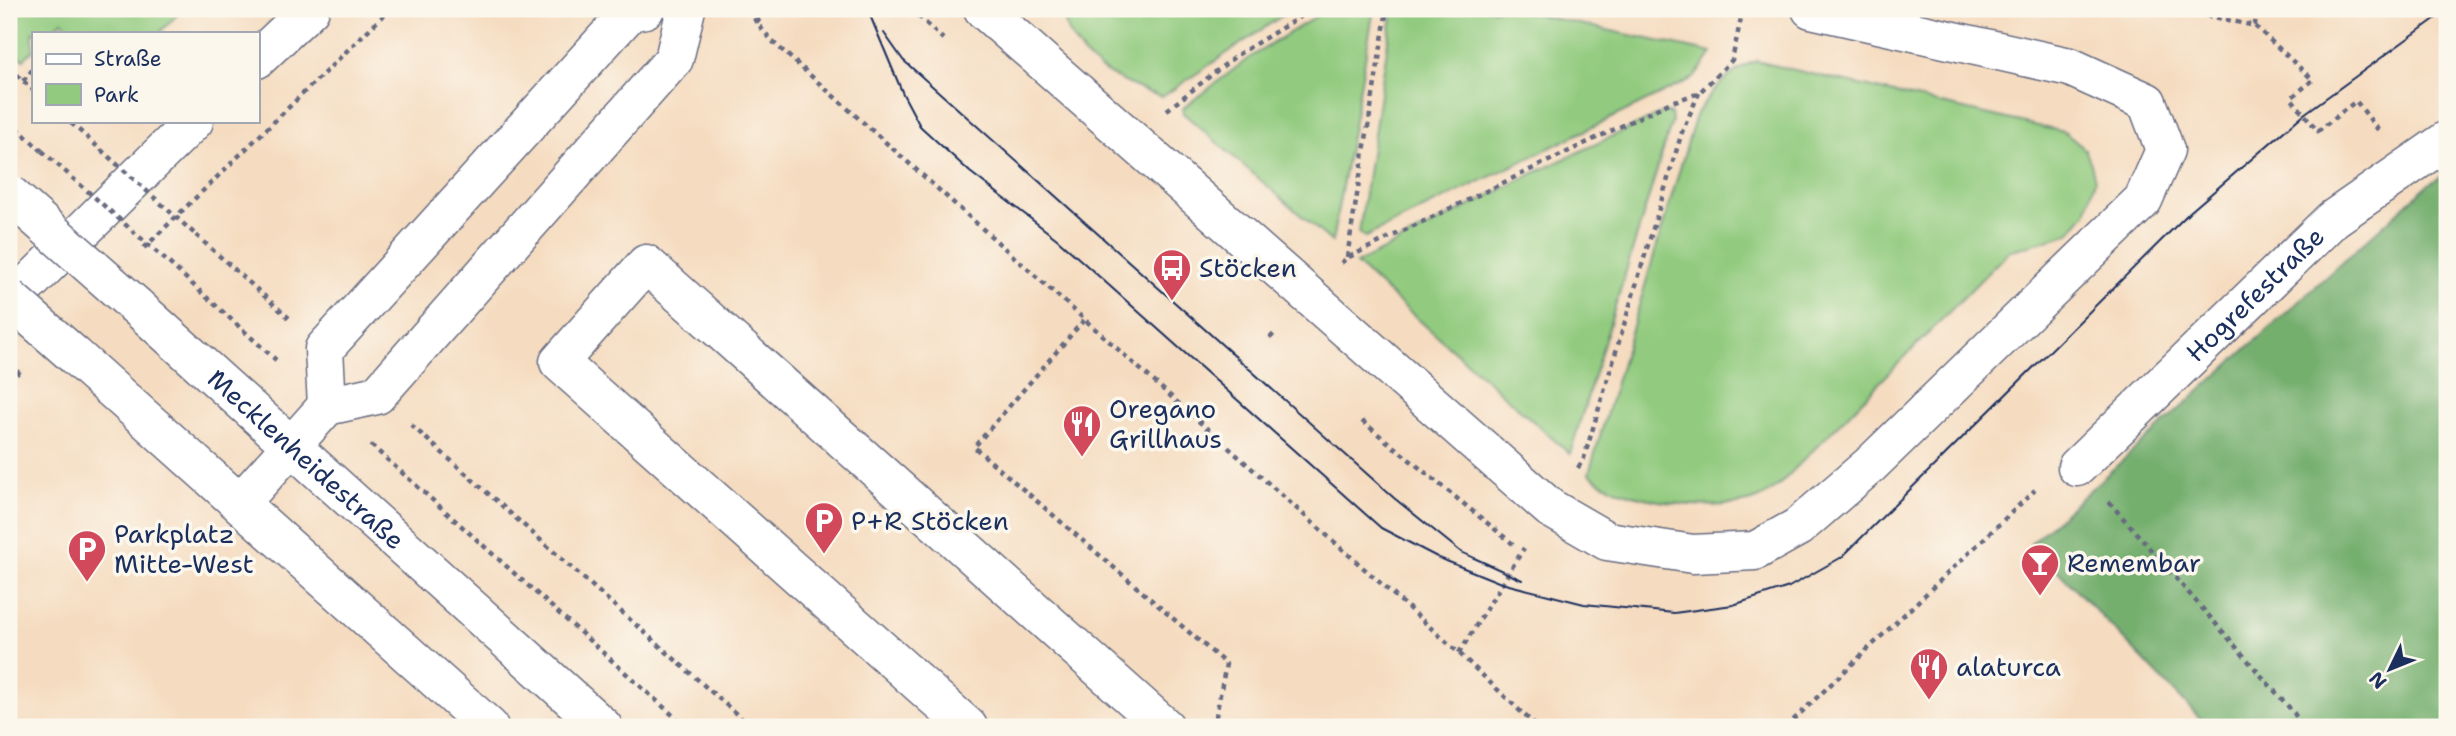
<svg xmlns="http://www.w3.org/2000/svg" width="2456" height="736" font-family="'Shantell Sans',sans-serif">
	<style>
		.green { fill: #92cb7f; stroke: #567d6e; stroke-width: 2 }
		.forest { fill: #75af6e; stroke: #486f66; stroke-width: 2 }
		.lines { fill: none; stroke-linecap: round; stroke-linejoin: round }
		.minor-casing { stroke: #676b80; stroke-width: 41 }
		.major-casing { stroke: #676b80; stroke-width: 41 }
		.path { stroke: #676b80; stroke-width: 4.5; stroke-dasharray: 5 5; stroke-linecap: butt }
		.minor { stroke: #fff; stroke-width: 38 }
		.major { stroke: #fff; stroke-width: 38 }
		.tram { stroke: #1b2f5e; stroke-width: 2 }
		.major-bridge-casing { stroke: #676b80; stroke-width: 41; stroke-linecap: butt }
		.path-bridge { stroke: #676b80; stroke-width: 4.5; stroke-dasharray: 5 5; stroke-linecap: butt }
		.major-bridge { stroke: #fff; stroke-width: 38 }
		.labels { text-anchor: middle; stroke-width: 7; stroke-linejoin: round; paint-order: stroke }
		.poi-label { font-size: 26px; fill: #1b2f5e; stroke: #fbf7ec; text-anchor: start }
		.street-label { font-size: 26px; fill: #1b2f5e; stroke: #fbf7ec }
	</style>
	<rect width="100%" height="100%" fill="#fbf7ec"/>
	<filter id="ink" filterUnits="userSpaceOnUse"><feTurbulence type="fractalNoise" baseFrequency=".0143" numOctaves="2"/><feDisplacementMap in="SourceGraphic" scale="14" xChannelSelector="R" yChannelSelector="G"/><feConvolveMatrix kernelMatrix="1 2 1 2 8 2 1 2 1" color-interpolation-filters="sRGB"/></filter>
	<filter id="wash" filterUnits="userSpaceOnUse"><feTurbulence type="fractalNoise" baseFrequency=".00686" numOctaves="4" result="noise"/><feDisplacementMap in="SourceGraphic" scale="28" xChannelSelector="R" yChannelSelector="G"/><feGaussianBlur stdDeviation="1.57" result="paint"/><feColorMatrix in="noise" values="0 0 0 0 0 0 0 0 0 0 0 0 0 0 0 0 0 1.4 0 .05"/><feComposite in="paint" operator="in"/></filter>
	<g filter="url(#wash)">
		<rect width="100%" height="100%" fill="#f5dbbf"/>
		<g class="green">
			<polygon points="11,9 183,9 159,33 74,33 62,21 50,33 33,33 33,50 23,60 9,46"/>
			<path d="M1062,9H1292L1162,97C1118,82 1070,61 1062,9Z"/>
			<polygon points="1328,9 1374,9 1332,242 1183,113 1183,108 1249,58"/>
			<polygon points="1393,9 1511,9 1712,53 1694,78 1365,237 1359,233"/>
			<path d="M1756,61L2064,132L2085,149L2091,164L2095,180L2086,213L2068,234L2009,251L1778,486C1772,490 1766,495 1760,498C1723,515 1616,502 1589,473L1696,115C1712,91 1728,71 1756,61Z"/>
			<polygon points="1664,112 1671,114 1672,121 1570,454 1356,264 1530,175"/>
		</g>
		<polygon class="forest" points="2447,173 2447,727 2208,727 2031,543 2430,183"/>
	</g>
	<g filter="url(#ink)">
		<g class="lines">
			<g class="minor-casing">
				<g id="minor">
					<polyline points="983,9 1550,508 1607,541 1693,554 1755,551 1798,527 1870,465 2143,200 2165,150 2147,102 2070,67 1811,9"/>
					<polyline points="257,59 310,9"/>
					<polyline points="9,303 194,121"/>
					<path id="s1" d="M2077,467L2333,219L2447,140"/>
					<polyline points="968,727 559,362 646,264 1165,727"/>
				</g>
			</g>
			<g class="major-casing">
				<g id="major">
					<path id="s2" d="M136,306L603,727"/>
					<polyline points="75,356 489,727"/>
					<polyline points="327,406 324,349 630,12 645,9"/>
					<polyline points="241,502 327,406 377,395 674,59 686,9"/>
				</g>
			</g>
			<g class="path">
				<polyline points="750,9 756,22 774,43 1459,653 1537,727"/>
				<polyline points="911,9 943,39"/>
				<polyline points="2177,9 2255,26 2256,9"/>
				<polyline points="756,22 774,9"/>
				<polyline points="2255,26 2313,80 2291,98 2318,131 2356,101 2379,131"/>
				<polyline points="9,68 33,90"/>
				<polyline points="23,81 33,69"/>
				<polyline points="1167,110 1237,55 1313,9"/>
				<polyline points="9,121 42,151"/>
				<polyline points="68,121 71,123"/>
				<polyline points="196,235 289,318"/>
				<polyline points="144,248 390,9"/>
				<polyline points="1347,257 1387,9"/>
				<polyline points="169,263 276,360"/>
				<polyline points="1341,263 1347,258 1669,103 1699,93 1732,60 1743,9"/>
				<polyline points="1084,320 974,447 1226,664 1214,726"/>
				<polyline points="1270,338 1277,331"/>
				<polyline points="9,381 21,370"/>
				<polyline points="1362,421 1513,544"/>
				<polyline points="411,425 751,727"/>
				<polyline points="371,445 686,727"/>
				<polyline points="1578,468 1584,458 1682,132 1699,93"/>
				<polyline points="2109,502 2294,713 2302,727"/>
				<polyline points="1459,653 1524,548"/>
				<polyline points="1786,727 2035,490"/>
			</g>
			<use href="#minor" class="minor"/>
			<use href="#major" class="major"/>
			<g class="tram">
				<polyline points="869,13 903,94 920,126 970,172 1057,239 1381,528 1439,558 1501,583 1584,604 1674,613 1733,605 1789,587 1842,557 2191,211 2304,114 2447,10"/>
				<polyline points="884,33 903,60 1394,498 1461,552 1522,580"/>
			</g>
			<g class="major-bridge-casing">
				<g id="major-bridge">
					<polyline points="9,194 136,306"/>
					<polyline points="9,298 75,356"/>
				</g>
			</g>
			<g class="path-bridge">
				<polyline points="71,123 196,235"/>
				<polyline points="42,151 169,263"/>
			</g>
			<use href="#major-bridge" class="major-bridge"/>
		</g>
	</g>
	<defs>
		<g id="bus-pin" transform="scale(2.0125)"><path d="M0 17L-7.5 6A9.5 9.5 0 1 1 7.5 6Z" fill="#d1495b" stroke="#fbf7ec"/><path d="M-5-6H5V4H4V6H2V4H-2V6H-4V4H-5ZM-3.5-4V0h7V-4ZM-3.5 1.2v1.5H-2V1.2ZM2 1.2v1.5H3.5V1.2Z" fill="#fff"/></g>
		<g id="restaurant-pin" transform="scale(2.0125)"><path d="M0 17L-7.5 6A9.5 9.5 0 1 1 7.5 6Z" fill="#d1495b" stroke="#fbf7ec"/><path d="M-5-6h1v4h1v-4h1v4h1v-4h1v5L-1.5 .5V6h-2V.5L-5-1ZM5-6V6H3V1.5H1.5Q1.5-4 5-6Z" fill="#fff"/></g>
		<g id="parking-pin" transform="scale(2.0125)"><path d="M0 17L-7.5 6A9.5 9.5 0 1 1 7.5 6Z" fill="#d1495b" stroke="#fbf7ec"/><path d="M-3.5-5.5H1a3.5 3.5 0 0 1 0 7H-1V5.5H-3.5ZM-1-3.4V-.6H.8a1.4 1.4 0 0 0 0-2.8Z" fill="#fff"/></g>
		<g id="bar-pin" transform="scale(2.0125)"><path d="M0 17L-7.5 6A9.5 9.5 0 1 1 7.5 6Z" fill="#d1495b" stroke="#fbf7ec"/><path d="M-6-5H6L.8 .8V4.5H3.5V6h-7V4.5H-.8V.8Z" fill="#fff"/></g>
	</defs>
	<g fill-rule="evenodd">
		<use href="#bus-pin" x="1172" y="268"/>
		<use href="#restaurant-pin" x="1082" y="424"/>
		<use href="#parking-pin" x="824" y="521"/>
		<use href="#parking-pin" x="87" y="549"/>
		<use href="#bar-pin" x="2040" y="563"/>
		<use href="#restaurant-pin" x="1929" y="667"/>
	</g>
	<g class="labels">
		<g class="poi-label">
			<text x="1199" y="277">Stöcken</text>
			<text x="1109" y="418">Oregano<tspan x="1109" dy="30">Grillhaus</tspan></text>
			<text x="851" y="530">P+R Stöcken</text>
			<text x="114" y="543">Parkplatz<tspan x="114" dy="30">Mitte-West</tspan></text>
			<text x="2067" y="572">Remembar</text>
			<text x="1956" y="676">alaturca</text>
		</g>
		<g class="street-label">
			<text dy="9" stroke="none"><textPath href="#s1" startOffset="248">Hogrefestraße</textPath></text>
			<text dy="9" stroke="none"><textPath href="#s2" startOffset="229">Mecklenheidestraße</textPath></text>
		</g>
	</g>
	<rect width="2456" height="736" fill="none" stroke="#fbf7ec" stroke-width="35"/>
	<rect x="32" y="32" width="228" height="91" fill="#fbf7ec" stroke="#a1a7b3" stroke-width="2"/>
	<rect x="46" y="54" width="35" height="10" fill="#ffffff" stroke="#a1a7b3" stroke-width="2"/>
	<text x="94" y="66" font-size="21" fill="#1b2f5e">Straße</text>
	<rect x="46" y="84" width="35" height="21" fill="#92cb7f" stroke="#a1a7b3" stroke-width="2"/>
	<text x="94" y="102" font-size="21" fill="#1b2f5e">Park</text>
	<g transform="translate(2390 669) rotate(227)" stroke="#fbf7ec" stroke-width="5" paint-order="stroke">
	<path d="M0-5L12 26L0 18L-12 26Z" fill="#1b2f5e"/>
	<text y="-10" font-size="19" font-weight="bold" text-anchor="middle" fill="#1b2f5e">N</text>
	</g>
</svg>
